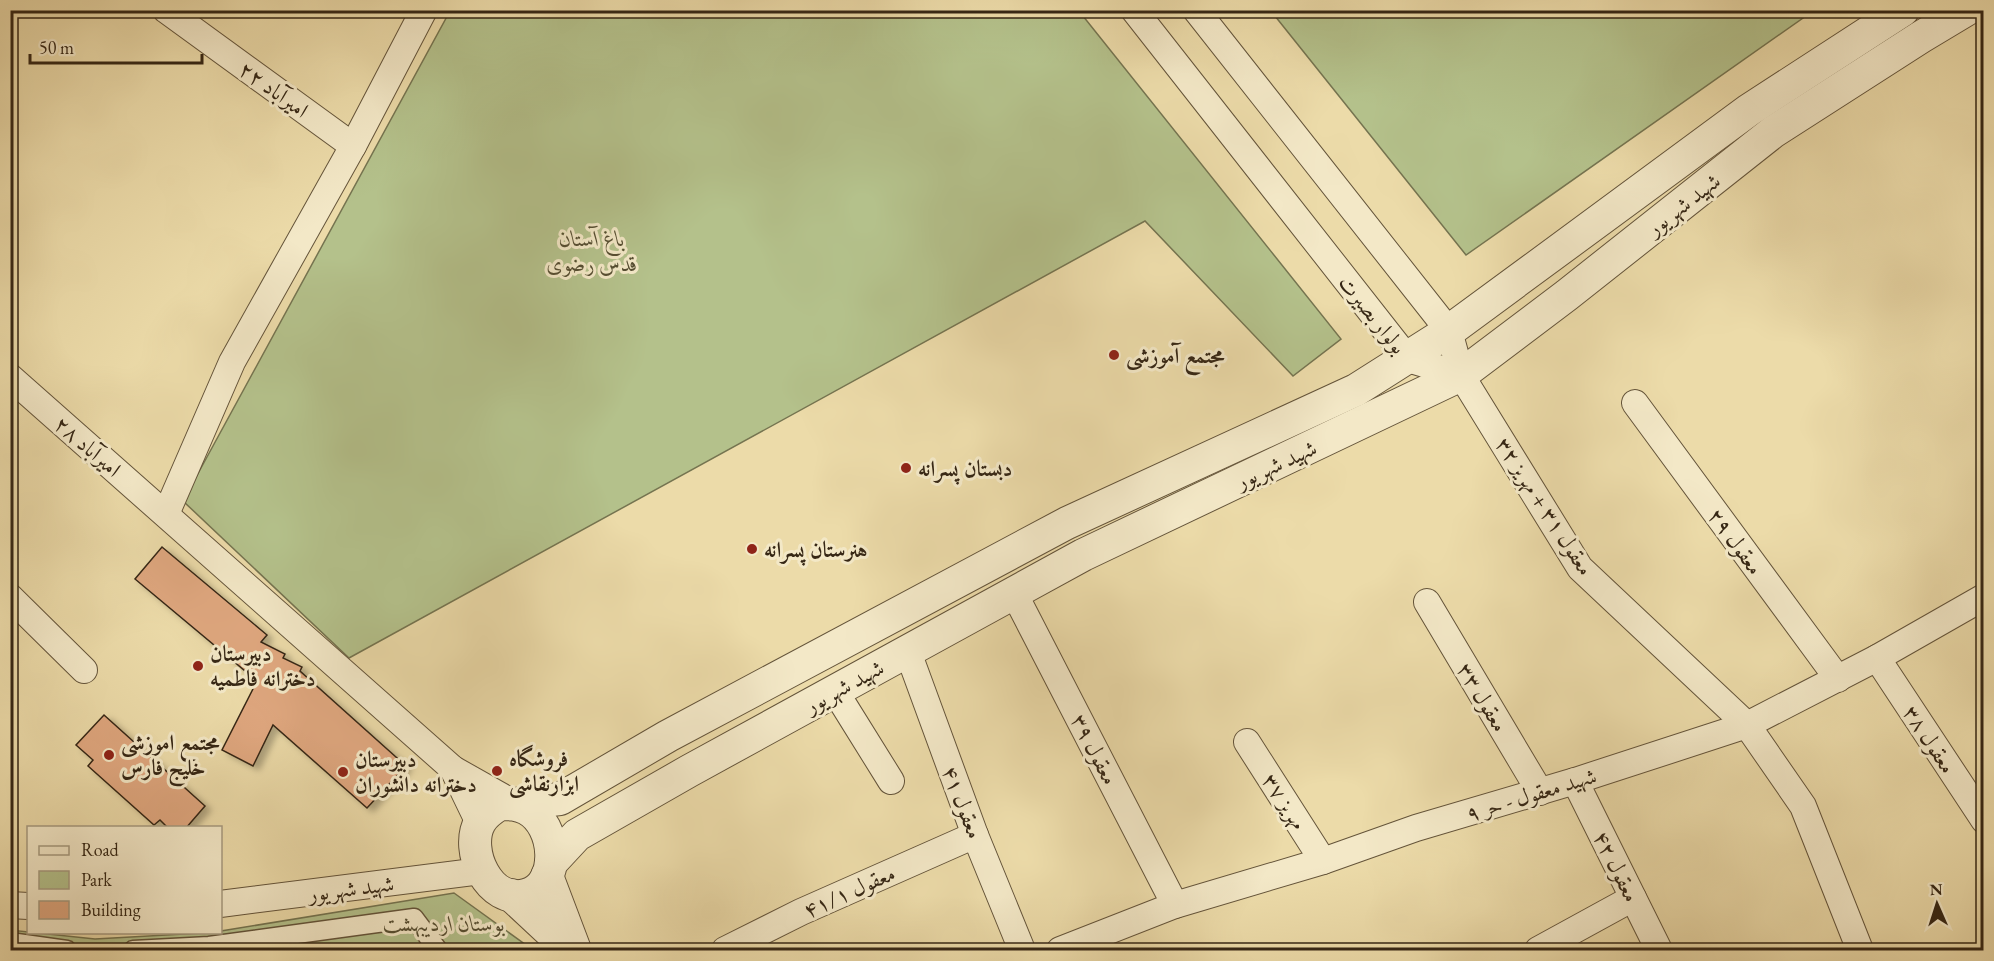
<svg xmlns="http://www.w3.org/2000/svg" width="1994" height="961" font-family="'EB Garamond',Amiri,serif">
	<style>
		.green { fill: #b4c18b; stroke: #757450; stroke-width: 1.5 }
		.building { fill: #dfa77f; stroke: #362715; stroke-width: 1.5; filter: url(#shadow) }
		.lines { fill: none; stroke-linecap: round; stroke-linejoin: round }
		.pedestrian-casing { stroke: #64543a; stroke-width: 21 }
		.minor-casing { stroke: #64543a; stroke-width: 28 }
		.tertiary-casing { stroke: #64543a; stroke-width: 34 }
		.pedestrian { stroke: #f3e8c7; stroke-width: 18 }
		.minor { stroke: #f3e8c7; stroke-width: 26 }
		.tertiary { stroke: #f3e8c7; stroke-width: 32 }
		.poi-dot { fill: #8f2418; stroke: #f3e8c7; stroke-width: 2 }
		.labels { text-anchor: middle; stroke-width: 6; stroke-linejoin: round; paint-order: stroke }
		.street-label { font-size: 22px; fill: #362715; stroke: #f3e8c7 }
		.park-label { font-size: 22px; font-style: italic; fill: #564e32; stroke: #f3e8c7 }
		.poi-label { font-size: 22px; font-weight: bold; fill: #362715; stroke: #f3e8c7; text-anchor: start }
	</style>
	<defs>
		<filter id="shadow"><feDropShadow dx="6" dy="4" stdDeviation="3" flood-color="#0004"/></filter>
	</defs>
	<rect width="100%" height="100%" fill="#ecdba9"/>
	<filter id="stains"><feTurbulence type="fractalNoise" baseFrequency=".00333" numOctaves="4"/><feColorMatrix values="0 0 0 0 .2 0 0 0 0 .09 0 0 0 0 .02 0 0 0 .5 -.17"/></filter>
	<radialGradient id="worn" r=".72"><stop offset=".6" stop-color="#630" stop-opacity="0"/><stop offset="1" stop-color="#630" stop-opacity=".3"/></radialGradient>
	<g class="green">
		<polygon points="450,11 1079,11 1341,339 1293,376 1145,221 349,658 183,501"/>
		<polygon points="1271,11 1813,11 1466,255"/>
		<polygon points="454,893 533,950 11,950 10,930 95,939 220,932 221,931"/>
	</g>
	<g class="building">
		<polygon points="162,547 267,635 261,642 285,654 283,658 302,667 300,671 406,766 367,808 273,725 253,766 222,750 257,681 135,579"/>
		<polygon points="104,715 205,806 186,828 168,828 160,820 154,825 88,766 93,760 76,745"/>
	</g>
	<g class="lines">
		<g class="pedestrian-casing">
			<g id="pedestrian">
				<polyline points="10,942 67,950"/>
				<polyline points="133,950 209,946 414,918 438,950"/>
			</g>
		</g>
		<g class="minor-casing">
			<g id="minor">
				<polyline points="166,10 353,146"/>
				<polyline points="1134,10 1408,359 1461,375"/>
				<polyline points="1196,10 1449,331 1461,375 1580,568 1747,725 1803,806 1860,950"/>
				<polyline points="10,377 453,769 515,804"/>
				<polyline points="1635,403 1838,679"/>
				<polyline points="166,514 232,362 353,146 424,10"/>
				<polyline points="1014,593 1175,905"/>
				<polyline points="10,597 84,670"/>
				<polyline points="1427,602 1540,792"/>
				<polyline points="908,652 975,835 1022,950"/>
				<polyline points="1877,658 1984,820"/>
				<polyline points="835,691 891,781"/>
				<polyline points="1247,742 1323,861"/>
				<polyline points="453,769 479,823"/>
				<polyline points="1575,781 1659,950"/>
				<polyline points="220,904 481,871"/>
				<polyline points="10,905 28,906"/>
				<polyline points="725,950 801,912 975,835"/>
				<polyline points="1060,950 1175,905 1323,861 1416,828 1575,781 1747,725 1877,658 1984,597"/>
				<polyline points="1538,950 1633,898"/>
			</g>
		</g>
		<g class="tertiary-casing">
			<g id="tertiary">
				<path d="M500,804C510,804 518,804 527,809C557,825 562,885 526,895C489,905 464,850 480,822C485,813 492,809 500,804Z"/>
				<polyline points="515,804 560,799 668,736 1067,523 1356,390 1449,331 1749,110 1903,10"/>
				<polyline points="551,863 577,835 689,771 1083,555 1461,375 1567,295 1773,132 1921,37 1966,10"/>
				<polyline points="547,876 575,950"/>
				<polyline points="511,895 570,950"/>
			</g>
		</g>
		<use href="#pedestrian" class="pedestrian"/>
		<use href="#minor" class="minor"/>
		<use href="#tertiary" class="tertiary"/>
	</g>
	<g class="poi-dot">
		<circle cx="1114" cy="355" r="6"/>
		<circle cx="906" cy="468" r="6"/>
		<circle cx="752" cy="549" r="6"/>
		<circle cx="198" cy="666" r="6"/>
		<circle cx="109" cy="755" r="6"/>
		<circle cx="497" cy="771" r="6"/>
		<circle cx="343" cy="772" r="6"/>
	</g>
	<g class="labels">
		<g class="street-label">
			<text transform="translate(274 89) rotate(36)" y="8">امیرآباد ۲۲</text>
			<text transform="translate(1683 204) rotate(-38)" y="8">شهید شهریور</text>
			<text transform="translate(1373 314) rotate(51)" y="8">بولوار بصیرت</text>
			<text transform="translate(88 446) rotate(41)" y="8">امیرآباد ۲۸</text>
			<text transform="translate(1276 464) rotate(-25)" y="8">شهید شهریور</text>
			<text transform="translate(1545 506) rotate(57)" y="8">معقول ۳۱ + مهریز ۳۲</text>
			<text transform="translate(1736 541) rotate(54)" y="8">معقول ۲۹</text>
			<text transform="translate(844 686) rotate(-29)" y="8">شهید شهریور</text>
			<text transform="translate(1483 697) rotate(59)" y="8">معقول ۳۳</text>
			<text transform="translate(1930 739) rotate(57)" y="8">معقول ۳۸</text>
			<text transform="translate(1095 749) rotate(63)" y="8">معقول ۳۹</text>
			<text transform="translate(1531 794) rotate(-17)" y="8">شهید معقول - حر ۹</text>
			<text transform="translate(1285 801) rotate(57)" y="8">مهریز ۳۷</text>
			<text transform="translate(963 802) rotate(69)" y="8">معقول ۴۱</text>
			<text transform="translate(1617 866) rotate(64)" y="8">معقول ۴۲</text>
			<text transform="translate(351 888) rotate(-7)" y="8">شهید شهریور</text>
			<text transform="translate(849 891) rotate(-24)" y="8">معقول ۴۱/۱</text>
		</g>
		<g class="park-label">
			<text x="592" y="246">باغ آستان<tspan x="592" dy="25">قدس رضوی</tspan></text>
			<text x="444" y="931">بوستان اردیبهشت</text>
		</g>
		<g class="poi-label">
			<text x="1126" y="363">مجتمع آموزشی</text>
			<text x="918" y="476">دبستان پسرانه</text>
			<text x="764" y="557">هنرستان پسرانه</text>
			<text x="210" y="661">دبیرستان<tspan x="210" dy="25">دخترانه فاطمیه</tspan></text>
			<text x="121" y="750">مجتمع اموزشی<tspan x="121" dy="25">خلیج فارس</tspan></text>
			<text x="509" y="766">فروشگاه<tspan x="509" dy="25">ابزارنقاشی</tspan></text>
			<text x="355" y="767">دبیرستان<tspan x="355" dy="25">دخترانه دانشوران</tspan></text>
		</g>
	</g>
	<rect width="1994" height="961" fill="none" stroke="#ecdba9" stroke-width="36"/>
	<rect x="12" y="12" width="1970" height="937" fill="none" stroke="#362715" stroke-width="3"/>
	<rect x="18" y="18" width="1958" height="925" fill="none" stroke="#362715" stroke-width="1.5"/>
	<rect x="27" y="826" width="195" height="108" fill="#f3e8c7" stroke="#a79b80" stroke-width="1.5"/>
	<rect x="39" y="846" width="30" height="9" fill="#f3e8c7" stroke="#a79b80" stroke-width="1.5"/>
	<text x="81" y="856" font-size="18" fill="#362715">Road</text>
	<rect x="39" y="871" width="30" height="18" fill="#b4c18b" stroke="#a79b80" stroke-width="1.5"/>
	<text x="81" y="886" font-size="18" fill="#362715">Park</text>
	<rect x="39" y="901" width="30" height="18" fill="#dfa77f" stroke="#a79b80" stroke-width="1.5"/>
	<text x="81" y="916" font-size="18" fill="#362715">Building</text>
	<g transform="translate(1937 904) rotate(357)" stroke="#f3e8c7" stroke-width="4.5" paint-order="stroke">
	<path d="M0-4.5L10 22L0 15L-10 22Z" fill="#362715"/>
	<text y="-9" font-size="16" font-weight="bold" text-anchor="middle" fill="#362715">N</text>
	</g>
	<path d="M30 54v9h172v-9" fill="none" stroke="#362715" stroke-width="3"/>
	<text x="39" y="54" font-size="18" fill="#362715" stroke="#f3e8c7" stroke-width="4.5" paint-order="stroke">50 m</text>
	<rect width="100%" height="100%" filter="url(#stains)"/>
	<rect width="100%" height="100%" fill="url(#worn)"/>
</svg>
